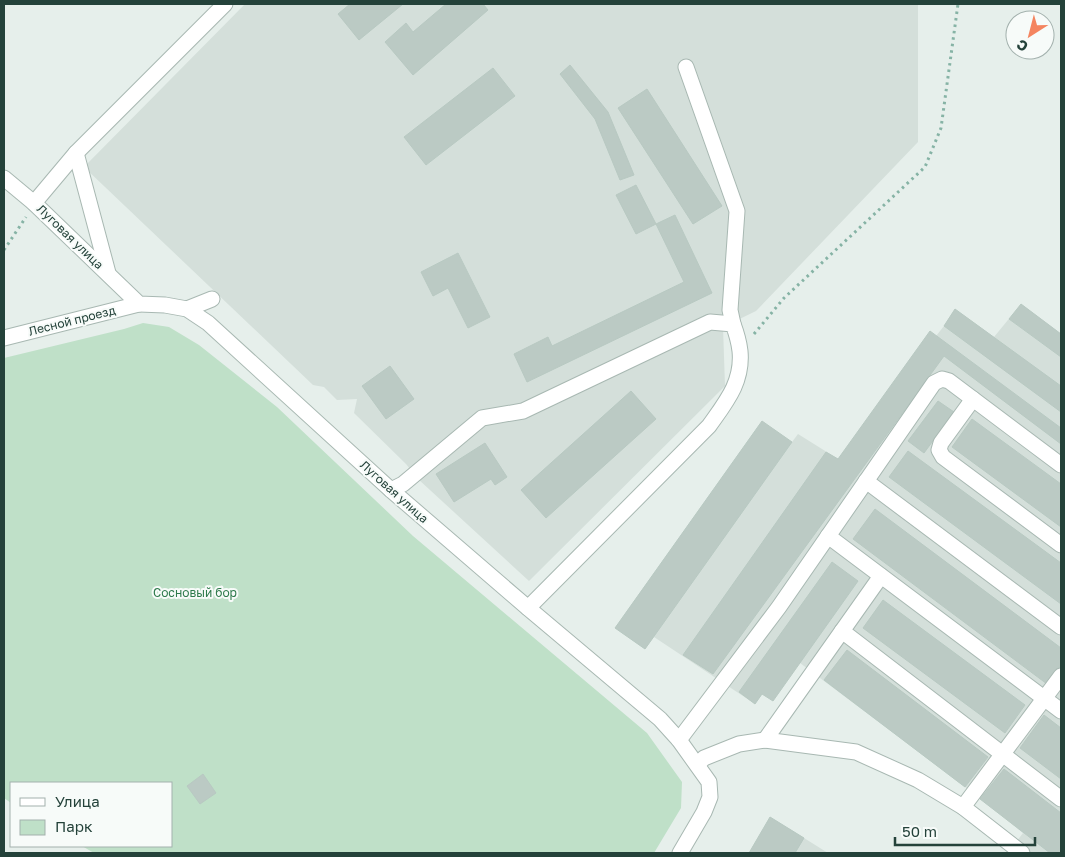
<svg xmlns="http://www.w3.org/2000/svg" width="1065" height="857" font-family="'Golos Text',sans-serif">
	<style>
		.built { fill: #d4dfda }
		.green { fill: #bfe0c8 }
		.building { fill: #bbcac4; stroke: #b8c9c2 }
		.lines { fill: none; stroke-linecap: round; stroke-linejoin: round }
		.minor-casing { stroke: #a8b8b2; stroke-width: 17 }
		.path { stroke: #86b3a5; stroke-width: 3; stroke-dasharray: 2.5 4; stroke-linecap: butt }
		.minor { stroke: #fff; stroke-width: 15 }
		.labels { text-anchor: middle; stroke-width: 4; stroke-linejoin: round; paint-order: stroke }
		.street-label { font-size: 12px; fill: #24423a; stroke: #f7fbf9 }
		.park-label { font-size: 12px; fill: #2d7a4b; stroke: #f7fbf9 }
	</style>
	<rect width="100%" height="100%" fill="#e6efeb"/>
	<g class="built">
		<polygon points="245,4 918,4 918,142 756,311 723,327 725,386 529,581 418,479 406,464 354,413 357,399 337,400 324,387 313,385 84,167"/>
		<polygon points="1021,304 1061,334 1061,853 1008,853 1023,833 965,787 800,663 762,694 755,704 654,637 645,649 615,628 762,421 792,442 798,434 838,459 944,326 955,309 994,337"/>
		<polygon points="770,817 804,838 828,853 749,853"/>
	</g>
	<polygon class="green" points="143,323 169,327 199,345 277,407 413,536 647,733 682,782 681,808 654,853 94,853 82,846 171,846 171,783 11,783 11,803 4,798 4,358 124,329"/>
	<g class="building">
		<polygon points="350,4 403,4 359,40 338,14"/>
		<polygon points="446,4 483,4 488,10 413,75 385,42 406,23 413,32"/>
		<polygon points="570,65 608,112 634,175 620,180 595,119 560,74"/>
		<polygon points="493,68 515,96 426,165 404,137"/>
		<polygon points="647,89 722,206 693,224 618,108"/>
		<polygon points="636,185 656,224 636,234 616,195"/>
		<polygon points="675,215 712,293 527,382 514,354 548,337 552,346 684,282 656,224"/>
		<polygon points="458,253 490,317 468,328 448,288 433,296 421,272"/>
		<polygon points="1021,304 1061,334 1061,357 1009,319"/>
		<polygon points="955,309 1061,386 1061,412 944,326"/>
		<polygon points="930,331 1061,428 1061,444 944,356 713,674 683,655 826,452 838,459"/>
		<polygon points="390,366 414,399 386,419 362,386"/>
		<polygon points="631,391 656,419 546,518 521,490"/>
		<polygon points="938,401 954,412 924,453 908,441"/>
		<polygon points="972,419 1061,484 1061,527 952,447"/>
		<polygon points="762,421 792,442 645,649 615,628"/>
		<polygon points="485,443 507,477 495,485 491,479 454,502 436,474"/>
		<polygon points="908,451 1061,563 1061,604 889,477"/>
		<polygon points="875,509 1061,648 1061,665 1047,684 853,539"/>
		<polygon points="832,562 858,581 773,701 762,694 755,704 739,692"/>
		<polygon points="883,600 1025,705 1005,733 863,628"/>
		<polygon points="847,650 988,757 965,787 824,680"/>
		<polygon points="1044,715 1061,728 1061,779 1020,748"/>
		<polygon points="1004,769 1061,813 1061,853 1050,853 980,799"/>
		<polygon points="203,774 216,793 200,804 187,786"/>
		<polygon points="770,817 804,838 795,853 749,853"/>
	</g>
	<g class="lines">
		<g class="minor-casing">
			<g id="minor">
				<polyline points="686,67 737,211 730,310 733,324"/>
				<polyline points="76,153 108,273"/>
				<polyline points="4,178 34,203 139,304 165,305 187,309 208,323 391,490 528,608 660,719 679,740 709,782 710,797 704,812 680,853"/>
				<polyline points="34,203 76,153 225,4"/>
				<polyline points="187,309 212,299"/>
				<polyline points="4,338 139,304"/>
				<polyline points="973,399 941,443 939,450 943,457 1061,545"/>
				<polyline points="866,481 1061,627"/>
				<path d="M391,490L403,484L482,418L523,411L710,322L733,324C736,332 739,342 740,351C743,382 726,402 709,426L528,608"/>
				<polyline points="828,536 1061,711"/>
				<polyline points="842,631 1061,799"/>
				<polyline points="679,740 779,607 934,383 942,379 949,381 1061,465"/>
				<polyline points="765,740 881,576"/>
				<polyline points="698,764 704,758 739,744 765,740 856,752 918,780 963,807 1022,853"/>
				<polyline points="963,807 1061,676"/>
			</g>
		</g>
		<g class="path">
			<polyline points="4,250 26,217"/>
			<polyline points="754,334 784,298 925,167 941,128 958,4"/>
		</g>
		<use href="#minor" class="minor"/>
	</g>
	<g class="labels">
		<g class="street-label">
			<text transform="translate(70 237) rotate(44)" y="4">Луговая улица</text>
			<text transform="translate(72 321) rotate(-14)" y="4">Лесной проезд</text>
			<text transform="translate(394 492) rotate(42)" y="4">Луговая улица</text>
		</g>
		<g class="park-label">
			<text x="195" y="597">Сосновый бор</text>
		</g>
	</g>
	<rect width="1065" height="857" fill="none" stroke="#24423a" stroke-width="10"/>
	<rect x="10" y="782" width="162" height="65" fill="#f7fbf9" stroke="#a3b1ad"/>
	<rect x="20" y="798" width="25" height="8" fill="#ffffff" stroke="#a3b1ad"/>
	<text x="55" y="807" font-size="15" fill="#24423a">Улица</text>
	<rect x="20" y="820" width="25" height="15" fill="#bfe0c8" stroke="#a3b1ad"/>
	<text x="55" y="832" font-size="15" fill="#24423a">Парк</text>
	<g transform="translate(1030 35) rotate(216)"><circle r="24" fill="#f7fbf9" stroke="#a3b1ad"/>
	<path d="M0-4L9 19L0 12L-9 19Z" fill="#f4845f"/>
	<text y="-8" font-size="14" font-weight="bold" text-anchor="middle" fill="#24423a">С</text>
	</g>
	<path d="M895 837v8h140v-8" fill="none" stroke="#24423a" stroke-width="2.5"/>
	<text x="902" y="837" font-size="15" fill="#24423a" stroke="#f7fbf9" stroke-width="4" paint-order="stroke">50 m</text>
</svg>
